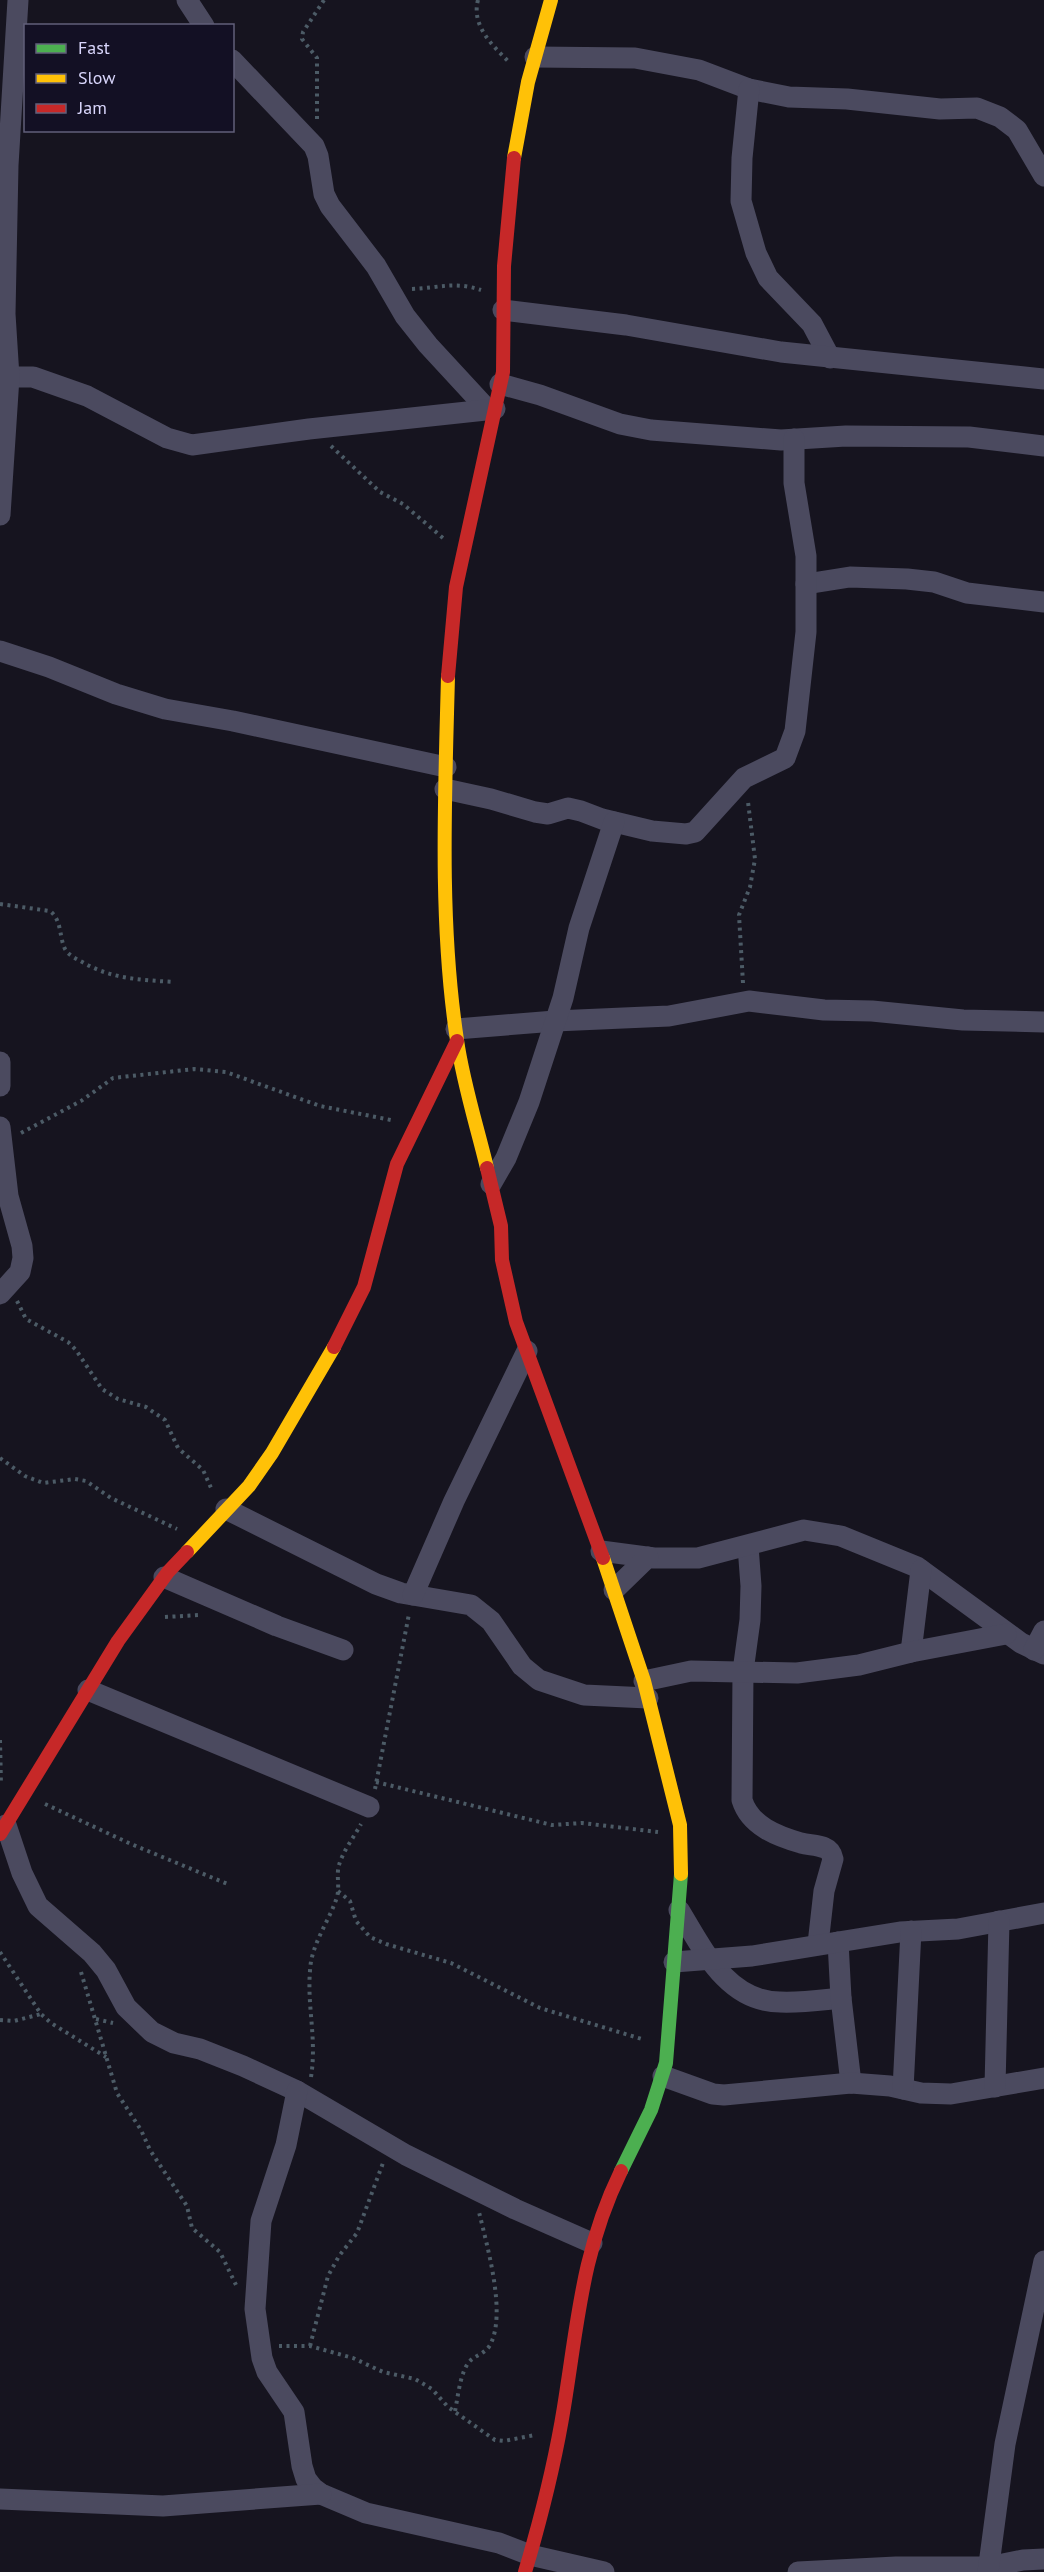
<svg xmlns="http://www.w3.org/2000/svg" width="1044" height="2572" font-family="'PT Sans',sans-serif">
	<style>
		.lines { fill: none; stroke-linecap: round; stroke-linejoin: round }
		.path { stroke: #4c5b66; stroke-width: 4; stroke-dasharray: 3 4.5; stroke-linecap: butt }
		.street { stroke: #4b4a5f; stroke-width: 21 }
		.fast { stroke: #4caf50; stroke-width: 14 }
		.slow { stroke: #ffc107; stroke-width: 14 }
		.jam { stroke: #c62828; stroke-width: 14 }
	</style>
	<rect width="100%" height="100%" fill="#16141f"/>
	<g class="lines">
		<g class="path">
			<path d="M478,0C471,26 493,46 510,63"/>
			<polyline points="317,119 317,58 302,39 303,32 324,0"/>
			<path d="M412,289C439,288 454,281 481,290"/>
			<polyline points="331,446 380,492 403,504 443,538"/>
			<path d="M0,904L50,911C62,920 59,937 65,949C69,956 77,959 84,963C112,979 142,980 174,982"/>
			<polyline points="743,983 739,915 750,887 755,859 748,802"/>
			<polyline points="21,1133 81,1101 113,1078 194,1069 226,1072 320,1106 391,1120"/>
			<polyline points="17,1301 26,1319 68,1342 76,1350 102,1389 118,1399 146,1407 165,1420 178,1448 203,1470 212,1490"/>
			<polyline points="0,1458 25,1476 43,1483 75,1479 86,1481 111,1498 177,1529"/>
			<polyline points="165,1617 200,1615"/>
			<polyline points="0,1740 1,1785"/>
			<polyline points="376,1782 552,1825 582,1823 658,1832"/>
			<polyline points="375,1789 409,1614"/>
			<polyline points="45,1804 131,1844 230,1885"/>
			<polyline points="338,1891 350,1901 356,1921 370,1937 386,1944 451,1963 540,2008 645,2040"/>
			<polyline points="0,1952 41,2014 51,2023 106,2057"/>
			<polyline points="81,1972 117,2093 141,2130 150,2150 187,2206 192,2228 220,2252 236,2285"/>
			<polyline points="96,2019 113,2023"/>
			<polyline points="0,2020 14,2021 41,2014"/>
			<path d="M311,2077C317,2039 307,2007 310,1971C311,1944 329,1922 337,1897C340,1886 336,1876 339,1865C343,1851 354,1837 361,1824"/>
			<polyline points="279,2346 310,2346 353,2358 383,2372 415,2379 432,2389 448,2407 495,2440 504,2441 535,2435"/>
			<polyline points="310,2346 328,2276 339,2256 357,2233 383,2163"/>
			<path d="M455,2411C458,2397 460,2373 469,2362C475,2355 485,2354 490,2345C507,2314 487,2246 479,2212"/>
		</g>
		<g class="street">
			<polyline points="187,0 204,26"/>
			<polyline points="535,57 635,58 699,70 749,89 789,97 847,99 940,109 977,108 1000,117 1017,130 1044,176"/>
			<polyline points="232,60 314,146 318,156 324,194 330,206 376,266 405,316 428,345 488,410"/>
			<polyline points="749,89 742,158 741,201 756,253 768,278 812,324 830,358"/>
			<polyline points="503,310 626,325 781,352 1044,379"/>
			<polyline points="0,381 9,377 33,377 87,396 167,438 192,445 309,429 495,409"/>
			<polyline points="500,384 540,395 620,424 651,430 781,440 846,436 969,437 1044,446"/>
			<polyline points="0,515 9,377 5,314 8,165 18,0"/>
			<polyline points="806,584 850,577 907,579 934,582 967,593 1044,602"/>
			<polyline points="0,651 49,667 116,694 165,709 233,721 446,767"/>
			<polyline points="445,789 491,799 535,812 548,814 568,808 581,811 602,819 652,831 686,834 695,832 744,778 785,758 795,731 806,632 806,556 794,483 794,439"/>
			<polyline points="456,1029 555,1021 669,1016 749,1001 824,1010 872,1011 963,1020 1044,1022"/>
			<polyline points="0,1062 0,1086"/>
			<polyline points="0,1127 8,1196 22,1246 23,1258 20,1272 0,1294"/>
			<polyline points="491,1184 506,1158 529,1102 563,998 579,928 614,822"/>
			<polyline points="226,1509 376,1584 401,1593 471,1605 491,1621 522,1666 539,1680 584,1695 648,1698"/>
			<path d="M748,1546L751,1586L750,1620L743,1671L742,1800C750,1826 777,1836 801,1843C809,1845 818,1845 825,1848C830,1850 832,1854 833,1859L824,1891L818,1944"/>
			<polyline points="601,1551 654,1558 698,1558 804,1530 841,1536 917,1567 1021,1643 1044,1654"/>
			<polyline points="164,1577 277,1626 343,1650"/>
			<polyline points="614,1590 648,1557"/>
			<polyline points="413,1595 454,1501 527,1351"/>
			<polyline points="1034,1650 1044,1631"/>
			<polyline points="911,1652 921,1570"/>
			<polyline points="644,1681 691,1671 797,1673 859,1665 911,1652 1006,1634"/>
			<polyline points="88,1690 369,1807"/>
			<polyline points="6,1825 22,1873 38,1906 92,1953 106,1970 126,2007 152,2032 174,2043 200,2049 243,2066 297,2091 406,2155 515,2209 592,2243"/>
			<path d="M679,1910C703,1949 727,2002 780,2002C800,2003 821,2000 841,1998"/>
			<polyline points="838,1942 841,1998 851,2083"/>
			<polyline points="674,1962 752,1956 900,1932 958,1929 1044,1913"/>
			<polyline points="663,2076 713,2094 724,2095 851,2083 890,2086 921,2093 951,2094 1044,2078"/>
			<polyline points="995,2087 999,1921"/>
			<polyline points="903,2089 911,1931"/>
			<polyline points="297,2091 286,2145 261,2221 255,2309 262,2358 267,2372 294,2412 302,2466 306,2479 313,2488 321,2494 366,2513 499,2543 530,2555 604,2572"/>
			<polyline points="0,2499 163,2506 321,2494"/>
			<polyline points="798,2572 896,2567 988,2567 1023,2560 1044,2559"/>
			<polyline points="988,2572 1005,2444 1044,2261"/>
		</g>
		<polyline class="fast" points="621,2171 651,2110 666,2063 681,1874"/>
		<g class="slow">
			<polyline points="514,158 528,82 551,0"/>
			<path d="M448,676C445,796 439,921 457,1040C463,1083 477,1126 487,1168"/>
			<polyline points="187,1552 249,1486 272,1453 334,1347"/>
			<polyline points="603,1558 644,1681 680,1825 681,1874"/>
		</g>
		<g class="jam">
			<polyline points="448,676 456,587 503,372 504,266 514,158"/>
			<polyline points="487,1168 501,1226 502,1260 516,1322 603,1558"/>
			<polyline points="334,1347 364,1287 397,1164 457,1041"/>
			<polyline points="0,1834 118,1641 168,1572 187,1552"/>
			<path d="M525,2572C541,2518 555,2463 564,2407C578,2321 582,2251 621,2171"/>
		</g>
	</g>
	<rect x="24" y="24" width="210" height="108" fill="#131024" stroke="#625f7a" stroke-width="1.5"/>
	<rect x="36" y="44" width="30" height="9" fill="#4caf50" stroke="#625f7a" stroke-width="1.5"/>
	<text x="78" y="54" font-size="18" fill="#d9d6fc">Fast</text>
	<rect x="36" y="74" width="30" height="9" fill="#ffc107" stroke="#625f7a" stroke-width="1.5"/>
	<text x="78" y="84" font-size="18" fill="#d9d6fc">Slow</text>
	<rect x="36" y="104" width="30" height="9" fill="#c62828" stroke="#625f7a" stroke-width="1.5"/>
	<text x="78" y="114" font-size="18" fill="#d9d6fc">Jam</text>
</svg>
